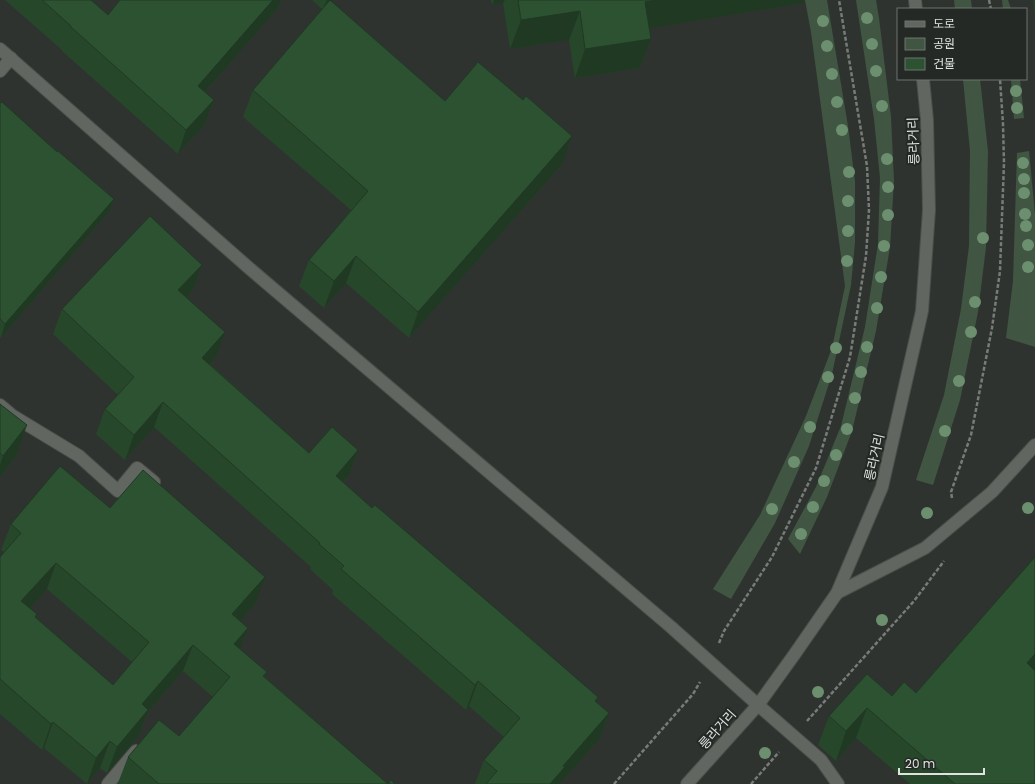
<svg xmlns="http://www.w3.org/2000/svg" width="1035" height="784" font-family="Poppins,'Noto Sans KR',sans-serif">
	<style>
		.green { fill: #405642 }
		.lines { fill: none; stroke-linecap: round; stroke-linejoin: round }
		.lane-casing { stroke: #4b4f4b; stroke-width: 14 }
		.street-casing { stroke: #4b4f4b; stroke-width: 14 }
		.secondary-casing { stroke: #4b4f4b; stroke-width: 14 }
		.path { stroke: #787b78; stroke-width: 2.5; stroke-dasharray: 4 2; stroke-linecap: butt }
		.lane { stroke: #616661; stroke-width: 12 }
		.street { stroke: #616661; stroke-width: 12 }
		.secondary { stroke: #616661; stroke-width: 12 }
		.tree { fill: #6c8f6f }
		.wall { fill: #27472b; fill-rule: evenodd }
		.shaded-wall { fill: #203923 }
		.building { fill: #2d5232; stroke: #203923; fill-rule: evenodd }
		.labels { text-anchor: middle; stroke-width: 4; stroke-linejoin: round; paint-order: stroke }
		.street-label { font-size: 13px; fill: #dfe2df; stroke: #252925 }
	</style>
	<rect width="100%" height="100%" fill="#2f332f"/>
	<g class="green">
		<polygon points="805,0 827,0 848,126 855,181 855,242 851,285 832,374 809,446 775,523 731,599 713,589 760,515 806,416 832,348 845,286 811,32"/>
		<polygon points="856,0 876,0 879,18 891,117 894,181 890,247 876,331 852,431 827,497 800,554 788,539 816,487 841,426 865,327 878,244 880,178 874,119"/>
		<polygon points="954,0 971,0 972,9 955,9"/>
		<polygon points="1002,0 1008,0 1011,9 1003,9"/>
		<polygon points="963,79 980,79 988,151 986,247 978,312 960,400 933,485 916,480 944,395 961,309 969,246 970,151"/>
		<polygon points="1011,79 1020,79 1024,118 1014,119"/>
		<polygon points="1029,151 1035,214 1035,347 1006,338 1013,281 1017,153"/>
	</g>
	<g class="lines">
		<g class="lane-casing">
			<g id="lane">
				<polyline points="0,405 13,416 79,456 118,491 137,468 154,482"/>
				<polyline points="758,705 821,760 838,784"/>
				<polyline points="108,784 136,751"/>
			</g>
		</g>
		<g class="street-casing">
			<g id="street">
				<polyline points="0,49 249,268 671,627 758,705"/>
				<polyline points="0,71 11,58"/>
				<polyline points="837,593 925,548 992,492 1035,445"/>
			</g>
		</g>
		<g class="secondary-casing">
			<g id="secondary">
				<polyline points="915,0 916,9"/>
				<polyline points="687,784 758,705 794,655 837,593 882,487 922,311 929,210 927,120 923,79"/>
			</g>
		</g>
		<g class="path">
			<polyline points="989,0 991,9"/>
			<polyline points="952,498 951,492 971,435 992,328 1000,271 1004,163 1003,124 1000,79"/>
			<polyline points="719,643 724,631 772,557 816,468 850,357 866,256 869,210 867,166 839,0"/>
			<polyline points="807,721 914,601 944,561"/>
			<polyline points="614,784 693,694 700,682"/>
			<polyline points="751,784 779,752"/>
		</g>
		<use href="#lane" class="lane"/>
		<use href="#street" class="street"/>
		<use href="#secondary" class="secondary"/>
	</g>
	<g class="tree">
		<circle cx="867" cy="18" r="6"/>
		<circle cx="823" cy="21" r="6"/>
		<circle cx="872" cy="44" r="6"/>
		<circle cx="827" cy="46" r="6"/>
		<circle cx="876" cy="71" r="6"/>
		<circle cx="832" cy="74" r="6"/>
		<circle cx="1016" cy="91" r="6"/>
		<circle cx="837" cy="102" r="6"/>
		<circle cx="882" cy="106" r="6"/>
		<circle cx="1017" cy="108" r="6"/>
		<circle cx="842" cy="130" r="6"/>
		<circle cx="887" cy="159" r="6"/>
		<circle cx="1023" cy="163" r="6"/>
		<circle cx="849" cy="172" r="6"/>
		<circle cx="1024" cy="179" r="6"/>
		<circle cx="888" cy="187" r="6"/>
		<circle cx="1024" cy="193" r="6"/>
		<circle cx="848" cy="201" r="6"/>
		<circle cx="1025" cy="214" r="6"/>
		<circle cx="888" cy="215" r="6"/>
		<circle cx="1026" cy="226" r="6"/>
		<circle cx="848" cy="231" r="6"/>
		<circle cx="983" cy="238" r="6"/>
		<circle cx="1028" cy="245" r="6"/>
		<circle cx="884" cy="246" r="6"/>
		<circle cx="847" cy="261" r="6"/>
		<circle cx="1028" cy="267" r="6"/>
		<circle cx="881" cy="277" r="6"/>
		<circle cx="975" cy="302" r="6"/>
		<circle cx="877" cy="308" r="6"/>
		<circle cx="971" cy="332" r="6"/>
		<circle cx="867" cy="347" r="6"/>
		<circle cx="836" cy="348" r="6"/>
		<circle cx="861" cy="372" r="6"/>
		<circle cx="828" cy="377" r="6"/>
		<circle cx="959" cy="381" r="6"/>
		<circle cx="855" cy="398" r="6"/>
		<circle cx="810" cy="427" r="6"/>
		<circle cx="847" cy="429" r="6"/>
		<circle cx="945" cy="431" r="6"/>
		<circle cx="836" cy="455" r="6"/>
		<circle cx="794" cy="462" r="6"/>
		<circle cx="824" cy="481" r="6"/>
		<circle cx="813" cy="507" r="6"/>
		<circle cx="1028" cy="508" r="6"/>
		<circle cx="772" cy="509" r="6"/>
		<circle cx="927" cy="513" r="6"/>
		<circle cx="801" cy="534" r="6"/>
		<circle cx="882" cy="620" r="6"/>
		<circle cx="818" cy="692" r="6"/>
		<circle cx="765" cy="753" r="6"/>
	</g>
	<g class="wall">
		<polygon points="5,0 91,0 108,15 120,0 281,0 278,8 205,92 214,100 205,124 178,154 62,51 62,50"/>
		<polygon points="312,0 332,0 331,1 445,101 563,163 409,338 346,283 324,308 299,286 309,260 351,210 243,117 253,90 322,9"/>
		<polygon points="491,0 804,0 803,3 649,28 651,39 640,68 575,78 569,40 510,49 503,3 492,5"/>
		<polygon points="1033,0 1035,0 1035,16"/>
		<polygon points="0,103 114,199 109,212 1,338 0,337"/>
		<polygon points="202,265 193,290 186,297 216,357 210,364 309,453 358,450 349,475 343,483 609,713 600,738 560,784 475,784 484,760 504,737 469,706 466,710 332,594 333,590 310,569 311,567 154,427 125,460 96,434 105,409 118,395 53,334 62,309"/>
		<polygon points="0,404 15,458 0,477"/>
		<path d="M110,508L255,604L240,621V649L265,677L388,784H119L118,783L128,757L179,736L213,697L183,671L147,713L139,736L107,773L100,768L87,784L44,748L42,750L0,714V557L4,552L1,550L11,524ZM47,589L132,662L113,685L36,618L29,608Z"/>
		<polygon points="916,693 1035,784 910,784 856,738 836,761 818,745 829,716 892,696"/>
	</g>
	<g class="shaded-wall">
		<polygon points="273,0 281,0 278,8 189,110 198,86"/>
		<polygon points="327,0 332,0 323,10"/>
		<polygon points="494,0 505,0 503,3 492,5"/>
		<polygon points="657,0 804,0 803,3 634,31 645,2"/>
		<polygon points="580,11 569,40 510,49 521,20"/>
		<polygon points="651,39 640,68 575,78 585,49"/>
		<polygon points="214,100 205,124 178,154 186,130"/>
		<polygon points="572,136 563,163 409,338 418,312"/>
		<polygon points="114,199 109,212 1,338 5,324"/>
		<polygon points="356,256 346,283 324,308 334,281"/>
		<polygon points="202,265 193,290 169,315 178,290"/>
		<polygon points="225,332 216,357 193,383 202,358"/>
		<polygon points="163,402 154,427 125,460 134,435"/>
		<polygon points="27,425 15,458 0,477 0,465 3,456"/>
		<polygon points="358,450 349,475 327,501 336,476"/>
		<polygon points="56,563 47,589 12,628 21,601"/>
		<polygon points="265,577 255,604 222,641 232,614"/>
		<polygon points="248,628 238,654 234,644"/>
		<polygon points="193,645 183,671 147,713 139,736 107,773 117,747 142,704"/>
		<polygon points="1035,654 1035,671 1027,663"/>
		<polygon points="478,681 469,706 466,710 475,685"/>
		<polygon points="867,708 856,738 836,761 846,731"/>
		<polygon points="609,713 600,738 560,784 550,784 563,766"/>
		<polygon points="53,722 44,748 42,750 51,724"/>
		<polygon points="110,741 100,768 87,784 96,758"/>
	</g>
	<g class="building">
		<polygon points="42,0 91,0 108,15 120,0 273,0 198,86 214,100 186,130 71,27 71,26"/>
		<polygon points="330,0 445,101 478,62 523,100 526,96 572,136 418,312 356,256 334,281 309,260 368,191 253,90"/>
		<polygon points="518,0 657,0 645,2 651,39 585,49 580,11 521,20"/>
		<polygon points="2,102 57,152 58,151 114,199 5,324 0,319 0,103"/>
		<polygon points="150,216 202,265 178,290 225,332 202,358 309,453 332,427 358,450 336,476 372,508 375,505 508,619 598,697 595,701 609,713 563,766 565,767 550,784 486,784 497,771 484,760 520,718 478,681 475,685 341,569 344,566 319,544 320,543 163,402 134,435 105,409 134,377 62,309"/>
		<polygon points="0,404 27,425 3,456 0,453"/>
		<path d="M60,466L110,508L143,470L265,577L232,614L248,628L234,644L267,672L263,676L388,784H159L128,757L159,720L179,736L230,677L193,645L142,704L148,710L117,747L110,741L96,758L53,722L51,724L0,679V557L21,533L11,524ZM56,563L149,642L113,685L35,617L37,614L21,601Z"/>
		<polygon points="1035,557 1035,654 1027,663 1035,671 1035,784 955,784 867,708 846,731 829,716 867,674 892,696 904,682 916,693"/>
		<polygon points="391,780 395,784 388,784"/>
	</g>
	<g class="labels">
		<g class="street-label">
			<text transform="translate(913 141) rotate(-92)" y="5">릉라거리</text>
			<text transform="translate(874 457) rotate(-77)" y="5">릉라거리</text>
			<text transform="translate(717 729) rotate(-48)" y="5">릉라거리</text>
		</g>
	</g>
	<rect x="897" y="8" width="130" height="72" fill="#252925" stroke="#6f736f"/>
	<rect x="905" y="21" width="20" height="6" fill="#616661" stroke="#6f736f"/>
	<text x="933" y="28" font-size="12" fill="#dfe2df">도로</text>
	<rect x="905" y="38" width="20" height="12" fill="#405642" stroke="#6f736f"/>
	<text x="933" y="48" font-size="12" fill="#dfe2df">공원</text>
	<rect x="905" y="58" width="20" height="12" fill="#2d5232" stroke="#6f736f"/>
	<text x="933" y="68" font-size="12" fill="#dfe2df">건물</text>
	<path d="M899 768v6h85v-6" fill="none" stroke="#dfe2df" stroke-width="2"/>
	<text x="905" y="768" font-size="12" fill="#dfe2df" stroke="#252925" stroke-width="3" paint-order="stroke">20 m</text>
</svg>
